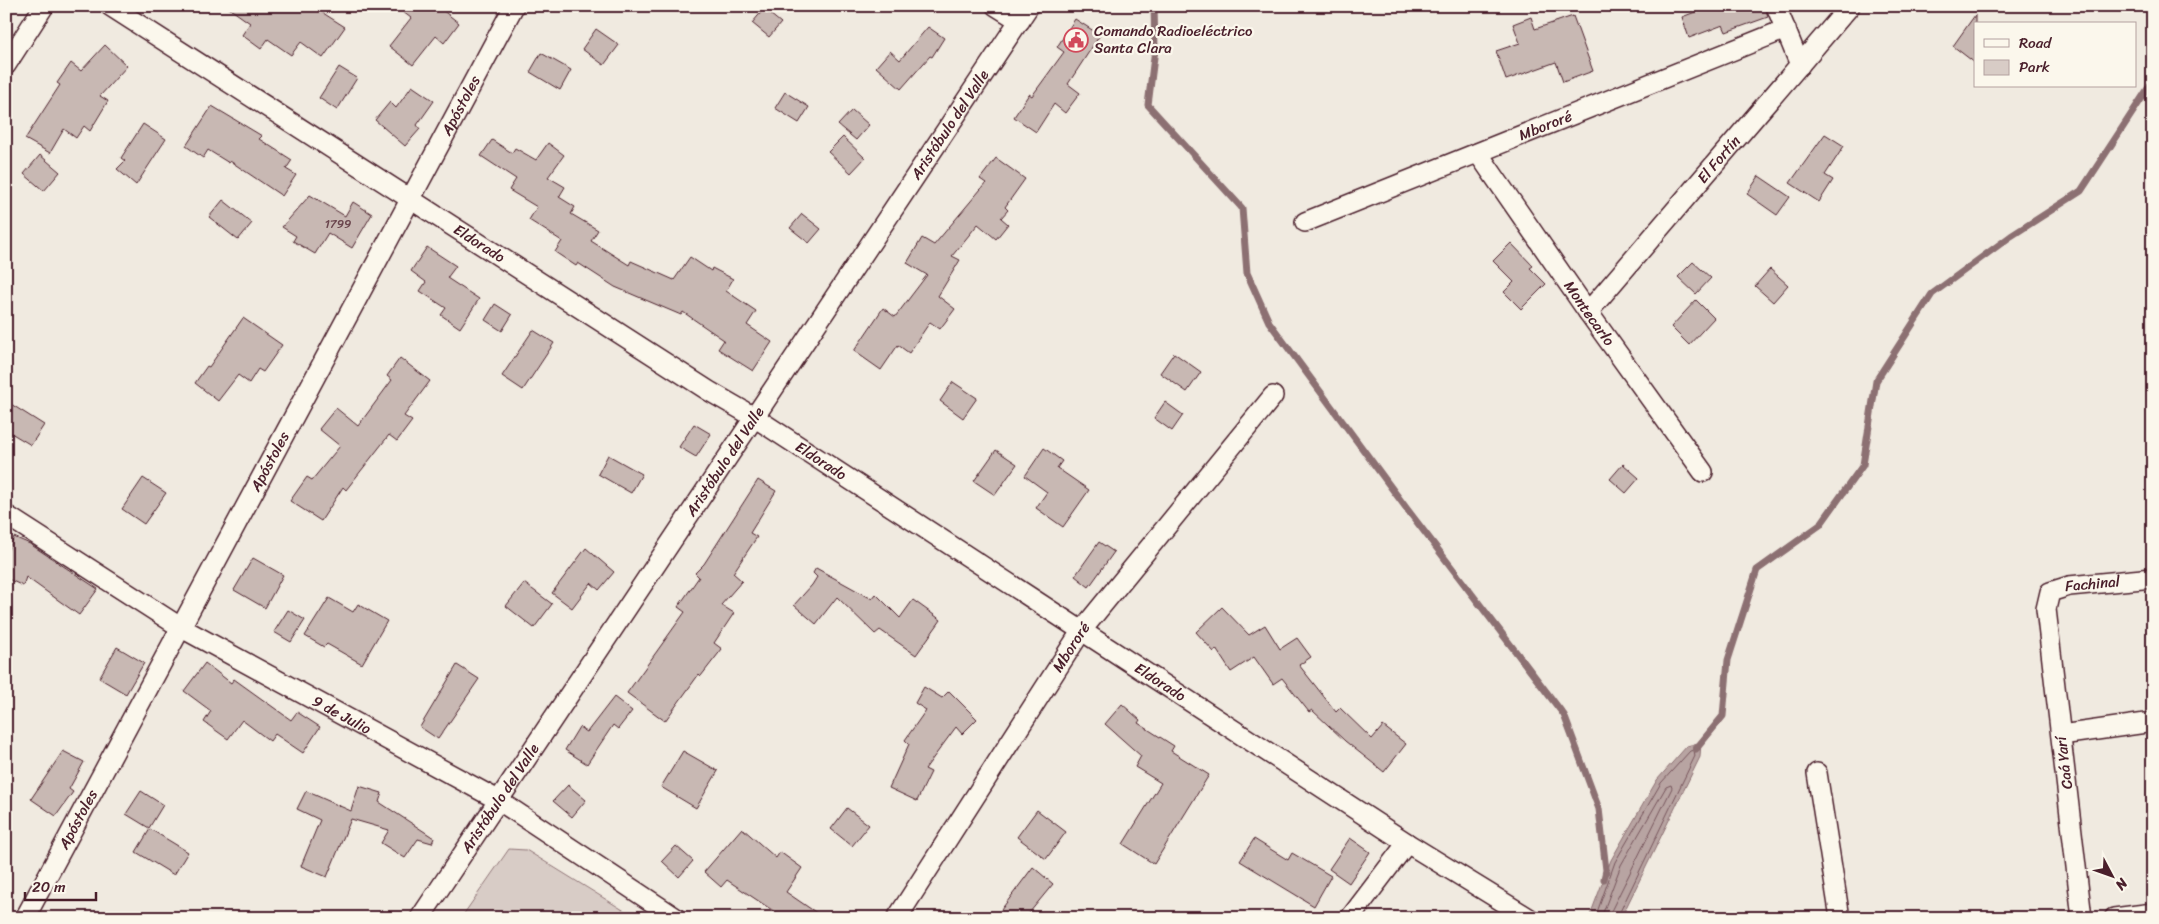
<svg xmlns="http://www.w3.org/2000/svg" width="2159" height="924" font-family="Sriracha,sans-serif">
	<style>
		.green { fill: #d8ccc6; stroke: #917678 }
		.water { fill: #b8a4a2; stroke: #8c6f72 }
		.lines { fill: none; stroke-linecap: round; stroke-linejoin: round }
		.shore { stroke: #76545b; stroke-width: 1 }
		.stream { stroke: #8c6f72; stroke-width: 7 }
		.building { fill: #c8b8b3; stroke: #4a1f2b }
		.minor-casing { stroke: #4a1f2b; stroke-width: 22 }
		.minor { stroke: #fbf7ec; stroke-width: 19 }
		.labels { text-anchor: middle; stroke-width: 4.5; stroke-linejoin: round; paint-order: stroke }
		.number-label { font-size: 12px; fill: #6a454d }
		.poi-label { font-size: 15px; fill: #4a1f2b; stroke: #fbf7ec; text-anchor: start }
		.street-label { font-size: 15px; fill: #4a1f2b; stroke: #fbf7ec }
	</style>
	<rect width="100%" height="100%" fill="#f0eae0"/>
	<filter id="ink" filterUnits="userSpaceOnUse"><feTurbulence type="fractalNoise" baseFrequency=".02" numOctaves="2"/><feDisplacementMap in="SourceGraphic" scale="10" xChannelSelector="R" yChannelSelector="G"/><feConvolveMatrix kernelMatrix="1 2 1 2 8 2 1 2 1" color-interpolation-filters="sRGB"/></filter>
	<g filter="url(#ink)">
		<polygon class="green" points="509,849 526,850 636,918 461,918"/>
		<polygon class="water" points="1701,742 1700,757 1621,918 1589,918 1611,860 1657,780 1687,746"/>
		<g class="lines">
			<g class="shore">
				<polyline points="1595,918 1615,862 1661,783 1690,751 1694,750 1695,756 1617,918"/>
				<polyline points="1601,918 1621,865 1666,787 1671,785 1672,788 1611,911 1610,918"/>
			</g>
			<g class="stream">
				<polyline points="1154,6 1155,49 1148,105 1242,208 1247,273 1269,322 1407,509 1564,715 1599,809 1606,870 1604,879"/>
				<polyline points="1696,749 1723,716 1728,660 1757,570 1820,525 1863,465 1876,381 1932,294 2011,236 2081,191 2153,81"/>
			</g>
		</g>
		<g class="building">
			<polygon points="226,6 312,6 345,27 323,58 301,42 291,55 268,39 261,49 242,35 250,23"/>
			<polygon points="395,6 437,6 459,23 444,43 436,36 413,65 389,46 411,18"/>
			<polygon points="1711,6 1765,6 1768,17 1726,32 1723,25 1689,38 1682,17"/>
			<polygon points="764,9 781,23 769,37 752,23"/>
			<polygon points="1975,15 1975,63 1953,46"/>
			<polygon points="1573,16 1593,71 1563,82 1556,62 1506,80 1496,51 1520,43 1513,24 1531,17 1535,29"/>
			<polygon points="1075,19 1100,35 1068,84 1080,93 1065,113 1054,104 1036,132 1014,117 1029,94 1032,96 1064,52 1057,47"/>
			<polygon points="928,27 944,38 932,57 930,56 901,89 876,67 890,51 900,60"/>
			<polygon points="596,29 619,45 604,65 582,49"/>
			<polygon points="105,45 127,66 100,96 108,101 90,131 84,126 76,138 64,129 50,153 25,139 60,85 57,83 71,63 81,71"/>
			<polygon points="541,53 571,70 560,90 530,72"/>
			<polygon points="339,67 357,78 337,110 319,98"/>
			<polygon points="412,86 434,101 417,125 420,129 405,146 375,120 390,102 396,108"/>
			<polygon points="785,92 809,107 799,123 775,108"/>
			<polygon points="212,106 262,136 259,139 292,160 286,169 296,175 282,196 230,161 229,163 208,150 203,158 186,146"/>
			<polygon points="852,110 869,125 856,140 838,125"/>
			<polygon points="143,124 166,139 136,185 117,169 125,161 121,158"/>
			<polygon points="1825,134 1844,146 1825,175 1833,180 1819,202 1790,183"/>
			<polygon points="843,137 865,158 851,173 828,152"/>
			<polygon points="492,140 512,153 515,148 536,160 548,143 564,155 548,177 565,187 559,197 575,207 571,214 598,230 591,241 629,265 631,261 674,280 690,257 711,271 712,268 733,279 726,291 756,311 747,325 772,342 753,371 718,349 724,340 683,312 681,315 615,287 578,263 576,266 555,252 562,241 529,220 537,207 509,190 516,179 481,156"/>
			<polygon points="40,155 60,172 44,191 24,174"/>
			<polygon points="996,158 1025,179 1005,207 1008,210 1001,218 1008,224 996,239 978,224 952,256 960,260 938,296 955,309 940,329 930,322 909,353 898,345 881,370 854,351 883,308 895,317 927,275 907,263 922,238 934,245 986,183 980,179"/>
			<polygon points="1759,176 1790,197 1777,215 1747,194"/>
			<polygon points="310,195 345,216 353,202 372,214 352,248 328,233 315,254 293,241 296,236 282,227"/>
			<polygon points="223,200 252,223 238,240 209,217"/>
			<polygon points="802,214 821,229 809,243 790,228"/>
			<polygon points="1511,243 1533,266 1530,268 1546,284 1521,309 1504,292 1514,282 1493,261"/>
			<polygon points="427,247 456,266 447,278 479,299 460,328 441,315 446,308 420,291 426,282 411,271"/>
			<polygon points="1693,262 1711,278 1696,294 1678,277"/>
			<polygon points="1770,269 1788,285 1773,302 1755,286"/>
			<polygon points="1696,300 1714,318 1689,345 1671,327"/>
			<polygon points="495,304 512,315 502,331 485,320"/>
			<polygon points="243,318 282,345 263,372 258,369 249,383 238,375 218,401 195,383 207,366 209,367"/>
			<polygon points="533,330 554,343 523,390 502,376"/>
			<polygon points="1174,353 1201,372 1187,392 1160,373"/>
			<polygon points="400,358 430,381 404,416 412,421 397,441 389,435 346,490 343,487 321,521 290,501 307,477 312,480 340,446 319,429 336,408 358,426 392,380 387,376"/>
			<polygon points="953,382 977,398 963,418 940,401"/>
			<polygon points="6,401 44,425 31,445 6,430"/>
			<polygon points="1165,402 1183,415 1172,431 1154,418"/>
			<polygon points="694,424 711,434 696,457 679,447"/>
			<polygon points="1044,448 1062,461 1057,468 1089,490 1063,527 1036,508 1047,492 1025,476"/>
			<polygon points="996,450 1017,464 995,495 974,481"/>
			<polygon points="608,455 642,474 631,493 598,474"/>
			<polygon points="1623,464 1639,478 1626,493 1610,479"/>
			<polygon points="143,478 166,493 144,524 122,509"/>
			<polygon points="758,480 776,491 750,533 757,537 733,573 742,581 721,605 734,613 714,643 722,649 701,676 699,674 665,721 627,693 685,612 678,607 699,577 695,573 704,564"/>
			<polygon points="14,537 30,544 98,589 79,615 26,577 23,586 6,578 6,554"/>
			<polygon points="1099,542 1114,552 1089,587 1075,576"/>
			<polygon points="586,548 614,572 599,590 591,583 572,608 552,593"/>
			<polygon points="253,558 283,575 265,608 234,590"/>
			<polygon points="816,568 872,599 876,594 900,618 913,600 941,620 916,655 880,630 875,634 837,597 816,624 794,605 812,585 817,577 813,573"/>
			<polygon points="524,583 552,604 534,628 506,606"/>
			<polygon points="329,598 353,612 358,604 387,621 362,664 327,644 324,647 305,636"/>
			<polygon points="1222,607 1249,635 1265,625 1280,649 1297,638 1311,657 1299,665 1336,712 1340,708 1372,739 1383,726 1406,744 1384,772 1345,741 1312,710 1309,712 1282,678 1273,684 1254,657 1231,672 1216,649 1214,652 1196,632"/>
			<polygon points="288,610 305,620 291,642 274,632"/>
			<polygon points="117,647 144,663 126,694 99,678"/>
			<polygon points="205,663 231,683 234,679 291,720 297,712 320,727 303,753 275,734 270,741 242,720 228,739 204,722 211,711 184,691"/>
			<polygon points="457,665 479,679 438,739 420,727"/>
			<polygon points="924,687 942,698 949,691 977,719 962,734 956,727 925,769 931,772 917,801 889,788 909,744 905,740 926,710 915,703"/>
			<polygon points="614,697 632,711 618,729 613,725 587,764 565,750 579,727 587,732"/>
			<polygon points="1122,704 1140,720 1138,723 1174,746 1171,751 1209,775 1154,864 1123,844 1161,783 1135,767 1141,756 1105,724"/>
			<polygon points="63,751 84,762 69,789 73,792 56,816 31,799"/>
			<polygon points="683,751 718,771 696,808 661,787"/>
			<polygon points="568,785 586,800 572,817 553,801"/>
			<polygon points="359,786 382,793 379,802 434,838 432,843 418,839 405,858 381,843 389,830 351,819 327,877 301,866 320,820 297,809 306,791 351,811"/>
			<polygon points="141,791 163,805 149,828 126,814"/>
			<polygon points="847,808 869,825 852,846 831,829"/>
			<polygon points="1037,810 1066,832 1046,859 1017,837"/>
			<polygon points="742,828 776,858 780,852 802,868 786,892 824,918 784,918 727,880 721,887 704,872"/>
			<polygon points="150,829 188,852 174,875 136,852"/>
			<polygon points="1350,838 1370,852 1349,883 1329,869"/>
			<polygon points="1254,839 1288,860 1292,853 1331,876 1314,906 1240,861"/>
			<polygon points="676,846 693,861 679,877 662,861"/>
			<polygon points="1033,867 1053,884 1025,918 995,918"/>
		</g>
		<g class="lines">
			<g class="minor-casing">
				<g id="minor">
					<path id="s1" d="M110,6L709,391L754,417L1407,843L1529,918"/>
					<polyline points="996,6 1020,21"/>
					<polyline points="1776,6 1800,65"/>
					<polyline points="6,65 44,6"/>
					<path id="s2" d="M1478,153L1588,312L1703,472"/>
					<path id="s3" d="M1305,222L1786,29"/>
					<path id="s4" d="M1588,312L1850,6"/>
					<path id="s5" d="M6,515L180,627L498,800L676,918"/>
					<polyline points="2061,735 2153,722"/>
					<polyline points="1817,773 1840,918"/>
					<path id="s6" d="M25,918L514,6"/>
					<path id="s7" d="M420,918L1029,6"/>
					<path id="s8" d="M897,918L1082,630L1273,396"/>
					<polyline points="1350,918 1407,843"/>
					<path id="s9" d="M2082,918L2046,609L2050,592L2069,586L2153,578"/>
					<polyline points="2114,918 2153,913"/>
				</g>
			</g>
			<use href="#minor" class="minor"/>
		</g>
	</g>
	<defs>
		<g id="civic-ring" transform="scale(1.25)"><circle r="9.5" fill="#fbf7ec" stroke="#d1495b" stroke-width="1.5"/><path d="M-.6-6.5H3V-4.5H.6V-3L4-1V1h2V6H-6V1h2V-1L-.6-3ZM-1.2 2.5V6h2.4V2.5Z" fill="#d1495b"/></g>
	</defs>
	<g fill-rule="evenodd">
		<use href="#civic-ring" x="1076" y="40"/>
	</g>
	<g class="labels">
		<g class="number-label">
			<text x="338" y="228">1799</text>
		</g>
		<g class="poi-label">
			<text x="1094" y="36">Comando Radioeléctrico<tspan x="1094" dy="17">Santa Clara</tspan></text>
		</g>
		<g class="street-label">
			<text dy="5" stroke="none"><textPath href="#s6" startOffset="922">Apóstoles</textPath></text>
			<text dy="5" stroke="none"><textPath href="#s7" startOffset="954">Aristóbulo del Valle</textPath></text>
			<text dy="5" stroke="none"><textPath href="#s3" startOffset="259">Mbororé</textPath></text>
			<text dy="5" stroke="none"><textPath href="#s4" startOffset="201">El Fortín</textPath></text>
			<text dy="5" stroke="none"><textPath href="#s1" startOffset="439">Eldorado</textPath></text>
			<text dy="5" stroke="none"><textPath href="#s2" startOffset="195">Montecarlo</textPath></text>
			<text dy="5" stroke="none"><textPath href="#s1" startOffset="844">Eldorado</textPath></text>
			<text dy="5" stroke="none"><textPath href="#s6" startOffset="518">Apóstoles</textPath></text>
			<text dy="5" stroke="none"><textPath href="#s7" startOffset="549">Aristóbulo del Valle</textPath></text>
			<text dy="5" stroke="none"><textPath href="#s9" startOffset="372">Fachinal</textPath></text>
			<text dy="5" stroke="none"><textPath href="#s8" startOffset="322">Mbororé</textPath></text>
			<text dy="5" stroke="none"><textPath href="#s1" startOffset="1249">Eldorado</textPath></text>
			<text dy="5" stroke="none"><textPath href="#s5" startOffset="391">9 de Julio</textPath></text>
			<text transform="translate(2064 763) rotate(-97)" y="5">Caá Yarí</text>
			<text dy="5" stroke="none"><textPath href="#s7" startOffset="144">Aristóbulo del Valle</textPath></text>
			<text dy="5" stroke="none"><textPath href="#s6" startOffset="112">Apóstoles</textPath></text>
		</g>
	</g>
	<rect width="2159" height="924" fill="none" stroke="#fbf7ec" stroke-width="25"/>
	<rect x="12" y="12" width="2134" height="899" fill="none" stroke="#4a1f2b" stroke-width="2" filter="url(#ink)"/>
	<rect x="1974" y="22" width="162" height="65" fill="#fbf7ec" stroke="#b4a19f"/>
	<rect x="1984" y="39" width="25" height="8" fill="#fbf7ec" stroke="#b4a19f"/>
	<text x="2019" y="48" font-size="15" fill="#4a1f2b">Road</text>
	<rect x="1984" y="60" width="25" height="15" fill="#d8ccc6" stroke="#b4a19f"/>
	<text x="2019" y="72" font-size="15" fill="#4a1f2b">Park</text>
	<g transform="translate(2112 876) rotate(131)" stroke="#fbf7ec" stroke-width="4" paint-order="stroke">
	<path d="M0-4L9 19L0 12L-9 19Z" fill="#4a1f2b"/>
	<text y="-8" font-size="14" font-weight="bold" text-anchor="middle" fill="#4a1f2b">N</text>
	</g>
	<path d="M25 892v8h71v-8" fill="none" stroke="#4a1f2b" stroke-width="2.5"/>
	<text x="32" y="892" font-size="15" fill="#4a1f2b" stroke="#fbf7ec" stroke-width="4" paint-order="stroke">20 m</text>
</svg>
